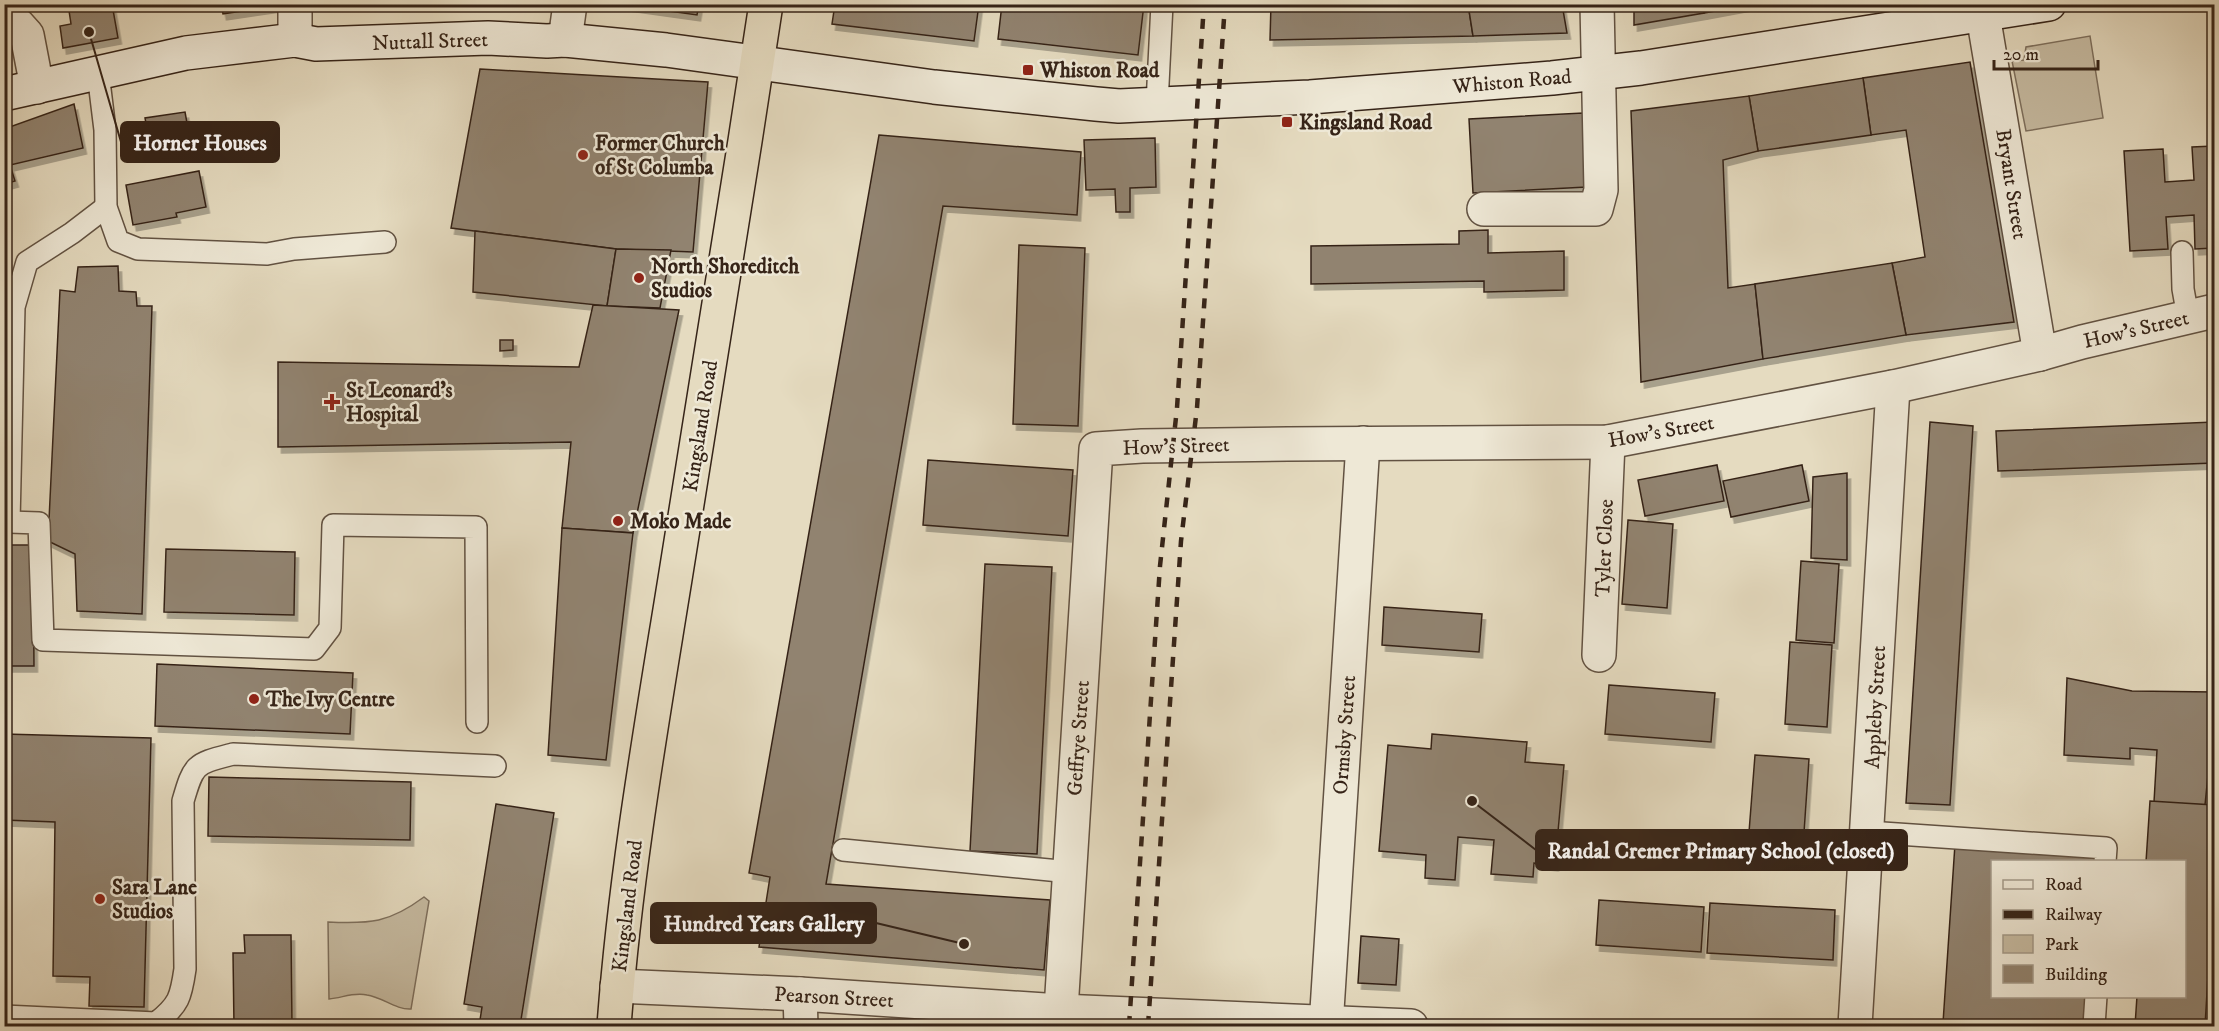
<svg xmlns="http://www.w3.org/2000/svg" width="2219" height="1031" font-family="'IM FELL DW Pica',serif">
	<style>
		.green { fill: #c7bca3; stroke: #7e705e; stroke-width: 1.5 }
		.building { fill: #91836f; stroke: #362418; stroke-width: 1.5; filter: url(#shadow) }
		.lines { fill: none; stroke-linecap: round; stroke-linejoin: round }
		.lane-casing { stroke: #625242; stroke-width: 24 }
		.street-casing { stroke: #625242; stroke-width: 36 }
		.secondary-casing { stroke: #362418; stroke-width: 36 }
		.highway-casing { stroke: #362418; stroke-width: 36 }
		.lane { stroke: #eee8d6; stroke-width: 21 }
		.street { stroke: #eee8d6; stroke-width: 33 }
		.secondary { stroke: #eee8d6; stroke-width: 33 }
		.highway { stroke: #e5dbc0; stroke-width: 33 }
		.rail { stroke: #362418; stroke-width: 4.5; stroke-dasharray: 10 10; stroke-linecap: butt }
		.poi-dot { fill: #8f2418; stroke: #eee8d6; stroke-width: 2 }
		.labels { text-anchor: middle; stroke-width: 5; stroke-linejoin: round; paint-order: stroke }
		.street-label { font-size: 21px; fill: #362418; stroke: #eee8d6 }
		.poi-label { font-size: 21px; font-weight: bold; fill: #362418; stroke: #eee8d6; text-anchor: start }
		.leader { fill: none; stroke: #362418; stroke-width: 2 }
		.callout-dot { fill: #362418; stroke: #eee8d6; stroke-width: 2 }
		.callout { fill: #362418; stroke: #362418; stroke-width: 2 }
		.callout-label { font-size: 22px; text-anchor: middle; font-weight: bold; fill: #fff }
	</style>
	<defs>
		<filter id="shadow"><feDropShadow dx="3.5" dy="6" stdDeviation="0" flood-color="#0004"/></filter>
	</defs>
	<rect width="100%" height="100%" fill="#e5dbc0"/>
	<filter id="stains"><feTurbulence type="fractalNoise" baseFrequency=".00333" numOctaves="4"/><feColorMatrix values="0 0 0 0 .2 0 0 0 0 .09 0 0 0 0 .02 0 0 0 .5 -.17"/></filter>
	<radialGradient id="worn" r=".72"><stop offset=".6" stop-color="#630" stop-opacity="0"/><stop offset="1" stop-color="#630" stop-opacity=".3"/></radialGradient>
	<g class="green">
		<polygon points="2090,36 2103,118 2026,131 2012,61 2024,60 2026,47"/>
		<path d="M424,897L429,901L411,1009C396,1010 382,997 367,995C353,992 342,998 329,999L328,922C370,924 389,923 424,897Z"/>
	</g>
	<g class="building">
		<polygon points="68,4 112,4 118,38 63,48 60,26 71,24"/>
		<polygon points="221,4 276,4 276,6 223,14"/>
		<polygon points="619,4 699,4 697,15"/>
		<polygon points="835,4 979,4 974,41 832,24"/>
		<polygon points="1002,4 1144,4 1138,55 998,39"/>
		<polygon points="1271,4 1468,4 1473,36 1270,40"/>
		<polygon points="1468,4 1562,4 1567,33 1473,36"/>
		<polygon points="1634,4 1704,4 1704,13 1634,25"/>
		<polygon points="1704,4 1753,4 1704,13"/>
		<polygon points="1970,62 2014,322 1906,335 1892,263 1925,257 1906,130 1871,135 1863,78"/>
		<polygon points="480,69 708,82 693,252 616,249 451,228"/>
		<polygon points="1863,78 1871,135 1758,151 1749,96"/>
		<polygon points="1749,96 1758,151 1723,160 1728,288 1755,284 1763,359 1641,382 1631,111"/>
		<polygon points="74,104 83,148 10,165 15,181 4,184 4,129"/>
		<polygon points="185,112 189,134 149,141 145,118"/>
		<polygon points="1583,113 1587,187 1473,193 1469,119"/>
		<polygon points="879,135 1081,152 1077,215 943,206 826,884 1050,900 1044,970 759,947 770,877 749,873"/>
		<polygon points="1155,138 1156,187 1130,188 1130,212 1116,212 1115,189 1086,190 1084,140"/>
		<polygon points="2214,146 2214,248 2195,249 2194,215 2166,217 2168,249 2130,251 2124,151 2163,149 2165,182 2194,180 2192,147"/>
		<polygon points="199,171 206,207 176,213 177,217 133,225 126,185"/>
		<polygon points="1488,230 1488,253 1564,251 1564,290 1484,292 1484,281 1311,284 1311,246 1459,244 1459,231"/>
		<polygon points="475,231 616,249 607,306 473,292"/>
		<polygon points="1019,245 1085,248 1078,426 1013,424"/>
		<polygon points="616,249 671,250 660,308 607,306"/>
		<polygon points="1892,263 1906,335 1763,359 1755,284"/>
		<polygon points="118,266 119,291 136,292 137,306 152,306 142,614 77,611 75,554 48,541 60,290 75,292 78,267"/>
		<polygon points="593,305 679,310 633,533 562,528 571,442 278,447 278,362 579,367"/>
		<polygon points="500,340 513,340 513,350 500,351"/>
		<polygon points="1930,422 1973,426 1950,805 1906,803"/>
		<polygon points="2214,422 2214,463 1998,471 1996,431"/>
		<polygon points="928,460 1073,470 1068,536 923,525"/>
		<polygon points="1717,465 1724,501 1645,516 1638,480"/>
		<polygon points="1802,465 1809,501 1731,517 1723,481"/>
		<polygon points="1847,473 1847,560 1811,558 1813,477"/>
		<polygon points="1628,520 1673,524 1667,608 1622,604"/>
		<polygon points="562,528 633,533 606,760 548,755"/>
		<polygon points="4,545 33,545 34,666 4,666"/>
		<polygon points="166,549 295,552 294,615 164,612"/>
		<polygon points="1801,561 1839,564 1834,643 1796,640"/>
		<polygon points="985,564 1052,567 1037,854 970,851"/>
		<polygon points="1384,607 1482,614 1479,652 1382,645"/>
		<polygon points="1790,642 1832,645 1827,727 1785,724"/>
		<polygon points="157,664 353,673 350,734 155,726"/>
		<polygon points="2067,678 2132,691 2214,692 2214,766 2209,765 2205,805 2154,802 2157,750 2130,748 2130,759 2064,755"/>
		<polygon points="1609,685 1715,693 1711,742 1605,734"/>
		<polygon points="4,734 151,738 144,1007 89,1006 90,977 53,976 55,822 4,820"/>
		<polygon points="1432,734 1527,742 1525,762 1564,765 1555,865 1534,863 1533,877 1491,874 1494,840 1458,837 1455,880 1425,878 1426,855 1379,851 1388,745 1431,749"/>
		<polygon points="1755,755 1809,759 1802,862 1747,858"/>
		<polygon points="209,777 411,782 410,840 208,836"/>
		<polygon points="2150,801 2214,805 2214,876 2205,1026 2135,1026 2137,996 2184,996 2184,862 2146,862"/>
		<polygon points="496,804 554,813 520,1026 480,1020 482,1007 464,1004"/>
		<polygon points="1955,844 2096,851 2095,862 1992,862 1992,996 2087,996 2085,1026 2016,1026 1943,1023"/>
		<polygon points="1599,900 1704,907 1701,952 1596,945"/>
		<polygon points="1710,903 1835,910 1833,960 1707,953"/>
		<polygon points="244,935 291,935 292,1026 234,1026 233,953 245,953"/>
		<polygon points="1361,936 1399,939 1396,985 1358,983"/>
	</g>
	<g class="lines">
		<g class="lane-casing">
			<g id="lane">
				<polyline points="98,73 105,130 106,207 118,241 138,249 267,254 294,249 385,242"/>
				<polyline points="1157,104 1162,4"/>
				<polyline points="2182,252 2183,289 2188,317"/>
				<polyline points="4,522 9,522 14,307 27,262 72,233 106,207"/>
				<polyline points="9,522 39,523 43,640 314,649 330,628 333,525 476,527 477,722"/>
				<polyline points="1868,832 2106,848 2105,862"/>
				<polyline points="843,850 1070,872"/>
				<path d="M4,1016L156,1023C179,1005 181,997 185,969L183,801C194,763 195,764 233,754L495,766"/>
				<polyline points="2094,1026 2096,996"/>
			</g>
		</g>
		<g class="street-casing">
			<g id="street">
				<polyline points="295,4 295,40"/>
				<polyline points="1984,4 1983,15 2040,354"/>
				<polyline points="4,19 18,25 27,35 37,87"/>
				<polyline points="565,40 570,4"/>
				<polyline points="1484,209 1596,209 1601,190 1597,4"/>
				<polyline points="1599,655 1608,442"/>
				<polyline points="617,986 800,994 1060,1011 1411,1026"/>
				<polyline points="800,994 801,1026"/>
				<polyline points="1060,1026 1096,449 1142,446 1288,444 1608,442 1893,387 2040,354 2082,342 2214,311"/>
				<polyline points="1326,1026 1363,443"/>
				<polyline points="1855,1026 1893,387"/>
			</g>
		</g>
		<g class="secondary-casing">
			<polyline id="secondary" points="4,94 186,53 295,40 316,44 488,38 547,41 565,40 666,50 934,87 1096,104 1119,106 1310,97 1552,78 1641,68 2049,4"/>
		</g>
		<g class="highway-casing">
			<path id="highway" d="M614,1026C625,876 651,728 675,579C706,388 737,196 766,4"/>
		</g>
		<use href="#lane" class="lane"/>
		<use href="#street" class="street"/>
		<use href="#secondary" class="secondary"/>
		<use href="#highway" class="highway"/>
		<g class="rail">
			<polyline points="1129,1026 1160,566 1177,408 1204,4"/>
			<polyline points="1148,1026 1181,541 1197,408 1225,4"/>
		</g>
	</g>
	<g class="poi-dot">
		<rect x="1022" y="64" width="12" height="12" rx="3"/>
		<rect x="1281" y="116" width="12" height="12" rx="3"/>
		<circle cx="583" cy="155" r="6"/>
		<circle cx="639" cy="278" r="6"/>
		<path d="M329 393h6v6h6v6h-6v6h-6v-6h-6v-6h6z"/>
		<circle cx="618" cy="521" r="6"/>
		<circle cx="254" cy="699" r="6"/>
		<circle cx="100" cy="899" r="6"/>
	</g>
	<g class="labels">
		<g class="street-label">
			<text transform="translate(430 41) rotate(-2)" y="7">Nuttall Street</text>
			<text transform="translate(1512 81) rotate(-5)" y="7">Whiston Road</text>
			<text transform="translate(2012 184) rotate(81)" y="7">Bryant Street</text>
			<text transform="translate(2136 329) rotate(-13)" y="7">How's Street</text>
			<text transform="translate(700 426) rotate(-81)" y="7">Kingsland Road</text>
			<text transform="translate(1661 431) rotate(-10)" y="7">How's Street</text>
			<text transform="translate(1176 446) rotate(-2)" y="7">How's Street</text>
			<text transform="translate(1604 548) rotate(-88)" y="7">Tyler Close</text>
			<text transform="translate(1875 707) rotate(-87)" y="7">Appleby Street</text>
			<text transform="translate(1344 735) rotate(-86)" y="7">Ormsby Street</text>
			<text transform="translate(1078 738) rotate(-86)" y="7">Geffrye Street</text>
			<text transform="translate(627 906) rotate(-83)" y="7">Kingsland Road</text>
			<text transform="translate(834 997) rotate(3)" y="7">Pearson Street</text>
		</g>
		<g class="poi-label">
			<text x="1040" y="77">Whiston Road</text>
			<text x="1299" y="129">Kingsland Road</text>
			<text x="595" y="150">Former Church<tspan x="595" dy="24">of St Columba</tspan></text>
			<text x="651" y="273">North Shoreditch<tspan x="651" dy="24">Studios</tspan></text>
			<text x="346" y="397">St Leonard's<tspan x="346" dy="24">Hospital</tspan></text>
			<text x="630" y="528">Moko Made</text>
			<text x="266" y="706">The Ivy Centre</text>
			<text x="112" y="894">Sara Lane<tspan x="112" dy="24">Studios</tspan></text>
		</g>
	</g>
	<path class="leader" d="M89 32L121 142M1472 801L1536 850M964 944L876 923"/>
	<g class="callout-dot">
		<circle cx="89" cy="32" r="6"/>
		<circle cx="1472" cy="801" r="6"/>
		<circle cx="964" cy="944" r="6"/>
	</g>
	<g class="callout">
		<rect x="121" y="122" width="158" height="40" rx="6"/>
		<rect x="1536" y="830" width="371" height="40" rx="6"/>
		<rect x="651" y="903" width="225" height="40" rx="6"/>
	</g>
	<g class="callout-label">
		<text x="200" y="150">Horner Houses</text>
		<text x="1721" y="858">Randal Cremer Primary School (closed)</text>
		<text x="764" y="931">Hundred Years Gallery</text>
	</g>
	<rect width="2219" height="1031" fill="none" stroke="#e5dbc0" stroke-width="24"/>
	<rect x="6" y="6" width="2207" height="1019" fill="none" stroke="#362418" stroke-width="3"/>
	<rect x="12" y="12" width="2195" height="1007" fill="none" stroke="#362418" stroke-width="1.5"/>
	<rect x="1991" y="860" width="195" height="138" fill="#eee8d6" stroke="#a49a8a" stroke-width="1.5"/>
	<rect x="2003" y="880" width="30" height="9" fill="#eee8d6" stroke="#a49a8a" stroke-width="1.5"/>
	<text x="2045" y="890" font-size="18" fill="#362418">Road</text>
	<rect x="2003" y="910" width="30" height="9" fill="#362418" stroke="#a49a8a" stroke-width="1.5"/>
	<text x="2045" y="920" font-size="18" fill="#362418">Railway</text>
	<rect x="2003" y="935" width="30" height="18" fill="#c7bca3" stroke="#a49a8a" stroke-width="1.5"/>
	<text x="2045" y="950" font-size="18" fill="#362418">Park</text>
	<rect x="2003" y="965" width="30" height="18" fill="#91836f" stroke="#a49a8a" stroke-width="1.5"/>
	<text x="2045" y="980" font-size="18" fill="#362418">Building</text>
	<path d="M1994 60v9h104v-9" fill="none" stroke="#362418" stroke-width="3"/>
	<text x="2003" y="60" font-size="18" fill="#362418" stroke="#eee8d6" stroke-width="4.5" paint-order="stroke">20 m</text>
	<rect width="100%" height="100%" filter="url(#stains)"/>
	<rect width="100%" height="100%" fill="url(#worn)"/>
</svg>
